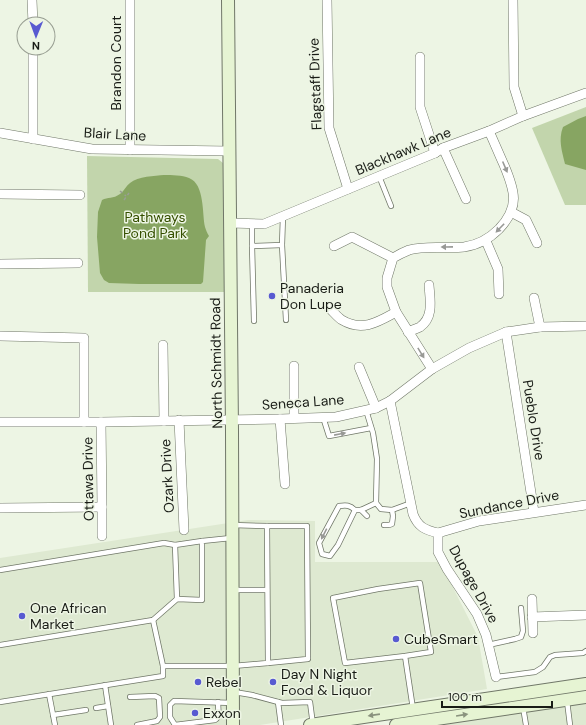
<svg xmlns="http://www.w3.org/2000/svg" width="586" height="725" font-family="'DM Sans',sans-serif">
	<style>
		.built { fill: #dee9d1 }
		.green { fill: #c2d5ac }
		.water { fill: #87a562 }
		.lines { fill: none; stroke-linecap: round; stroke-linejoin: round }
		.lane-casing { stroke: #707768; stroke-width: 6 }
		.street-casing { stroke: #707768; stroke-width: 10 }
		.secondary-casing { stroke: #707768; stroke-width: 14 }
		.path { stroke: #999f93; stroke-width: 1.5; stroke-dasharray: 3 3; stroke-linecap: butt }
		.lane { stroke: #fff; stroke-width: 4.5 }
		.street { stroke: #fff; stroke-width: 9 }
		.secondary { stroke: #e6f4d3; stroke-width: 12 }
		.oneway { fill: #989996 }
		.oneway2 { fill: #8a937e }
		.poi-dot { fill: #585ad1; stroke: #edf5e4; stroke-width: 1.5 }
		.labels { text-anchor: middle; stroke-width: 3; stroke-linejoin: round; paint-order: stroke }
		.street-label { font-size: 14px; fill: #191c16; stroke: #edf5e4 }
		.park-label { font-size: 14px; fill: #354f00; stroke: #edf5e4 }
		.poi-label { font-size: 14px; fill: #191c16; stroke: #edf5e4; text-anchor: start }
	</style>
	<rect width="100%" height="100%" fill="#edf5e4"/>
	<g class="built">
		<polygon points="248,520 315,521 315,562 440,562 478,637 487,689 260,725 0,725 0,558"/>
		<polygon points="586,699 586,725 417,725"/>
	</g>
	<g class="green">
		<polygon points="586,107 586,205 565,205 532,128"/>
		<polygon points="87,156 218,159 223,163 225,167 226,292 88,292"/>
	</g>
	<g class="water">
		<path d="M586,116V170L565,164C562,151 558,140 563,127L578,119Z"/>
		<path d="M164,175C172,175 182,175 189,178C205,184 202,214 205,227C206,230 207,233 209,236L206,240L203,282L201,284H139L109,283L104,280L100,273L97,237L98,212L102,200C108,197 113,199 120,194C124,191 126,186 130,183C138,176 155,176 164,175Z"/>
	</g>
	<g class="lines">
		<g class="lane-casing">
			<g id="lane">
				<polyline points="379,176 391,206"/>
				<polyline points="252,224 252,246 282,245 283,216"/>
				<polyline points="282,245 286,320"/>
				<polyline points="252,246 254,321"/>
				<polyline points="366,410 373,433 377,459 376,503 381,509 392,510 411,503"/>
				<polyline points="323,417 329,436 371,428"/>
				<path d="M355,510L338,545L330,556L322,554L319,543L339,506C346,505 350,505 355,510H361L376,503"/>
				<polyline points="361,510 367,516"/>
				<polyline points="384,525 389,525 392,524 393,516 392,510"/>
				<polyline points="267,526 307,526 308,659 268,663"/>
				<polyline points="0,570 164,543 175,545"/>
				<polyline points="233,590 267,590"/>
				<polyline points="177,599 175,545 202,541"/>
				<polyline points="153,620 163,666 233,666 268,663 267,526 232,525"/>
				<polyline points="0,645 153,620 177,599 202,600 202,541 231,538"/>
				<polyline points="488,645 515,639 521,637 523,631 521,608"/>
				<polyline points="405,656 345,663 333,598 378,589 420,583 431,652 405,656 413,709"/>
				<polyline points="496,677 535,672 543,667 550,657 555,655 583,653 586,651"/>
				<polyline points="105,685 111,725"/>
				<polyline points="234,692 252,695 282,703 310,702 313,725"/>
				<polyline points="49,694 55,725"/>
				<polyline points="130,697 155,696 159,698 160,717 157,721 137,725"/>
				<polyline points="567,701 570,725"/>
				<polyline points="0,702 163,676 163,666"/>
				<polyline points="278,702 281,725"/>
				<polyline points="523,707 526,725"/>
				<polyline points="96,708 108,706"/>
				<polyline points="53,715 86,710"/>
				<polyline points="175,725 170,717 170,705 174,701 233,703"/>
				<path d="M175,725L215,720C220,717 218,708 218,702"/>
			</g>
		</g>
		<g class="street-casing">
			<g id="street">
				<polyline points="32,0 33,24"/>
				<polyline points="130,0 130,150"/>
				<polyline points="327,0 329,128 348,189"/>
				<polyline points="513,0 514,87 523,116"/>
				<polyline points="33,48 33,139"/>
				<polyline points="420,57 420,107 435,153"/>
				<polyline points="0,133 92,149 229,151"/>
				<polyline points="443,148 466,199"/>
				<polyline points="0,194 80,195"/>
				<polyline points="511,212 526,220 537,243"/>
				<polyline points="230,223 264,224 435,153 443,148 489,131 523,116 586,93"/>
				<polyline points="486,241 498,269 499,294"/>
				<polyline points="334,246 352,237 393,258"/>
				<polyline points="0,264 78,263"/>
				<polyline points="534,298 540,327"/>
				<path d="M328,307C333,311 337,317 342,320C362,332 378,322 396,312"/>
				<path d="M408,332C412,330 416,329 420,327C434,317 430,300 429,285"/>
				<polyline points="506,332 534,512"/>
				<polyline points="0,336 84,338 84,422"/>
				<polyline points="163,345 164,421"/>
				<polyline points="359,367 376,408"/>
				<path d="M432,369L396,312L387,287V278L393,258C398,255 404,252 409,250C427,245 446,249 464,247C478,245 489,239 499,229C520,207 515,191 504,165C499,154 494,142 489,131"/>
				<path d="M390,401L413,514C418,527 425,530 438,533V552L447,569L477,614L486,635L496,677"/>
				<polyline points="294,418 294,366"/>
				<polyline points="280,419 285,484"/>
				<polyline points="179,420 184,530"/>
				<polyline points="0,422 101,422 280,419 336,417 376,408 390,401 432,369 469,348 506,332 540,327 586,326"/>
				<polyline points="101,422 102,507 102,536"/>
				<polyline points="0,508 102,507"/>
				<polyline points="438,533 479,521 586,505"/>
				<polyline points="532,599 533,633"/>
				<polyline points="532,617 586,615"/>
			</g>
		</g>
		<g class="secondary-casing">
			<g id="secondary">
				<polyline points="228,0 232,431 233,725"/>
				<polyline points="310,725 586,684"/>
				<polyline points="396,725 586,697"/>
			</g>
		</g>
		<g class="path">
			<polyline points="120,191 126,196"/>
			<polyline points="124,200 129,193"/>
		</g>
		<use href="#lane" class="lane"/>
		<use href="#street" class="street"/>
		<use href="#secondary" class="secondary"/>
	</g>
	<defs><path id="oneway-solid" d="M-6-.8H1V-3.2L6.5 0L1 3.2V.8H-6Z"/></defs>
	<g class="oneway">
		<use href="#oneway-solid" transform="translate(505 167) rotate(67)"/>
		<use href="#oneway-solid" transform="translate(500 228) rotate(134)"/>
		<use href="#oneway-solid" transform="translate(447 247) rotate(179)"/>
		<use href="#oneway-solid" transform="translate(421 353) rotate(58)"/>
		<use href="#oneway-solid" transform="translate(340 434) rotate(-11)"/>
		<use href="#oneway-solid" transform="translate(324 534) rotate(117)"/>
	</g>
	<g class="oneway2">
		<use href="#oneway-solid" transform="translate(374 715) rotate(172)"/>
		<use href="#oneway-solid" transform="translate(462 715) rotate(-9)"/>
	</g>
	<g class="poi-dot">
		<circle cx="272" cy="296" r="4"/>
		<circle cx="22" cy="616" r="4"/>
		<circle cx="396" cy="639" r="4"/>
		<circle cx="198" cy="682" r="4"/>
		<circle cx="273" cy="682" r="4"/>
		<circle cx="195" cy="713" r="4"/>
	</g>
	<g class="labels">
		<g class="street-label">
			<text transform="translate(116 63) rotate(-90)" y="5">Brandon Court</text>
			<text transform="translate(315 84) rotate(-92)" y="5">Flagstaff Drive</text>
			<text transform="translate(115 134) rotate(3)" y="5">Blair Lane</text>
			<text transform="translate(403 151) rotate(-23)" y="5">Blackhawk Lane</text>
			<text transform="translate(216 363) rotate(-91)" y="5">North Schmidt Road</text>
			<text transform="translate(303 402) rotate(-4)" y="5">Seneca Lane</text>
			<text transform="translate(534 420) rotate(81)" y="5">Pueblo Drive</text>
			<text transform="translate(167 476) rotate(-93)" y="5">Ozark Drive</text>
			<text transform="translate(88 479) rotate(-91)" y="5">Ottawa Drive</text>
			<text transform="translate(509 504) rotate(-11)" y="5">Sundance Drive</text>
			<text transform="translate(474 584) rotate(61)" y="5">Dupage Drive</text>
		</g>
		<g class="park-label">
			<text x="155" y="222">Pathways<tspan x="155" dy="16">Pond Park</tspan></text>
		</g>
		<g class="poi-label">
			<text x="280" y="293">Panaderia<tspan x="280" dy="16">Don Lupe</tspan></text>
			<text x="30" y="613">One African<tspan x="30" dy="16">Market</tspan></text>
			<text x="404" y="644">CubeSmart</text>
			<text x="281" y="679">Day N Night<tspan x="281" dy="16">Food &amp; Liquor</tspan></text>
			<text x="206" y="687">Rebel</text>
			<text x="203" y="718">Exxon</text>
		</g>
	</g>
	<g transform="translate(36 36) rotate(181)"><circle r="19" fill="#edf5e4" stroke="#989e92"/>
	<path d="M0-3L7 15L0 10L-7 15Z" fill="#585ad1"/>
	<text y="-6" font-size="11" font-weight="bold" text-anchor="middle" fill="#191c16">N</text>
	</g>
	<path d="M442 701v6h110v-6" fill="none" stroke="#191c16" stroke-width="2"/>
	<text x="448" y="701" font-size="12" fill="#191c16" stroke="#edf5e4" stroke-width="3" paint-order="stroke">100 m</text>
</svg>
